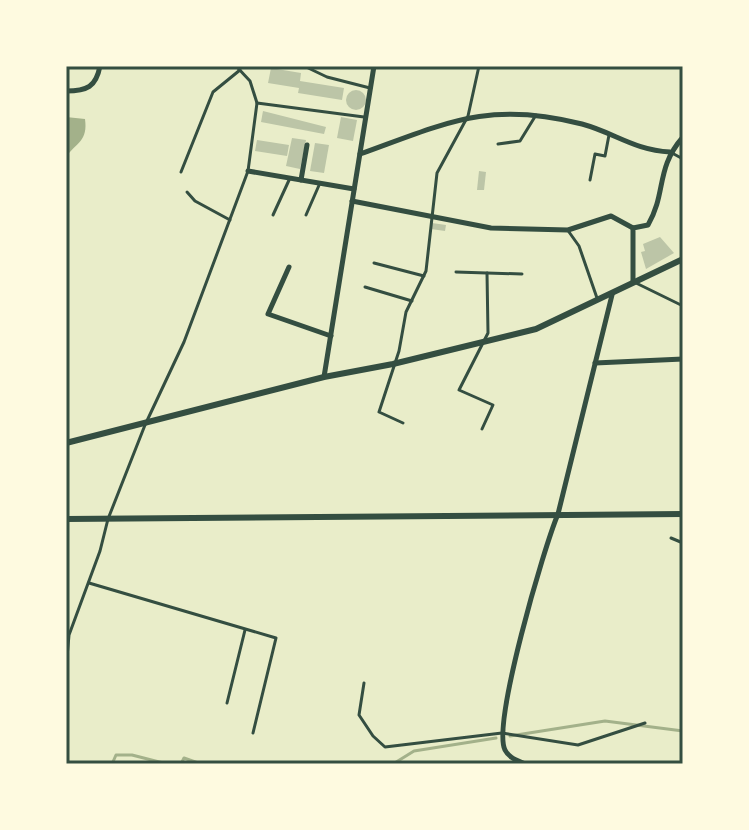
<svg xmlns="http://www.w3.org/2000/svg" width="749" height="830" font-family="Karla,sans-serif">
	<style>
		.water { fill: #a3b18a }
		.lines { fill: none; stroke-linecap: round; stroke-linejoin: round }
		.stream { stroke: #a3b18a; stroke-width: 3 }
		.building { fill: #bcc5a7 }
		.service { stroke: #344e41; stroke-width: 3 }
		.minor { stroke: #344e41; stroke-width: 5 }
		.tertiary { stroke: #344e41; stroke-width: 6 }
		.neatline { fill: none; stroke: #344e41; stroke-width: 3 }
	</style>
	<rect width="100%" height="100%" fill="#e9edc9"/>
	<path class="water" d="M66,117L85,119C88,141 77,142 66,157Z"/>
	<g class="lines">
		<g class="stream">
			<polyline points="510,736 605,721 683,731"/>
			<polyline points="112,764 116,755 132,755 167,764"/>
			<polyline points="181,764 184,758 201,764"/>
			<polyline points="393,764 414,751 496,738"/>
		</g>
	</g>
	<g class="building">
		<polygon points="271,68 301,73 300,81 344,88 342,100 298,93 299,88 268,83"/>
		<circle cx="356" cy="100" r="10"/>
		<polygon points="263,111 326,127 324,134 261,122"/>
		<polygon points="341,117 357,120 353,141 337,138"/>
		<polygon points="292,138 306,140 300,169 286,166"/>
		<polygon points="257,140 289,145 287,156 255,151"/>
		<polygon points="315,143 329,145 324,173 310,171"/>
		<polygon points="479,171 486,172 484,190 477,190"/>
		<polygon points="432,223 446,225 445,231 431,229"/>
		<polygon points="660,237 674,253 646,269 641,252 645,251 643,244"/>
	</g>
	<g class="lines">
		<g class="service">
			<polyline points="304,66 327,77 370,88"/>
			<polyline points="257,103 364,117"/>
			<polyline points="498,144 520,141 536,115"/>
			<polyline points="672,153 683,159"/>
			<polyline points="181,172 213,92 240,70"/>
			<polyline points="590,180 595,154 605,156 609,135"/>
			<polyline points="187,192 195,201 230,220"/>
			<polyline points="273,215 290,178"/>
			<polyline points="306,215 320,183"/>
			<polyline points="569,232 579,246 597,298"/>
			<polyline points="374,263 424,276"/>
			<polyline points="456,272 522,274"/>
			<polyline points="636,283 683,306"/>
			<polyline points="365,287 412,301"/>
			<polyline points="403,423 379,412 399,351 406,312 426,271 437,173 468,116 479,66"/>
			<polyline points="482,429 493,405 459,390 488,333 487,273"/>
			<polyline points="671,538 683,543"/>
			<polyline points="89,583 276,638 253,733"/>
			<polyline points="66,668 69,635 100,551 108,519 145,425 184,342 248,171 257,103 250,81 236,66"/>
			<polyline points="364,683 359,715 373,736 385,747 502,733 578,745 645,723"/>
			<polyline points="227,703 245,630"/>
		</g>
		<g class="minor">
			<path d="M66,91C87,91 96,87 100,66"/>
			<path d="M360,154C446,123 489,100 582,124C615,133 634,150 670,152"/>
			<polyline points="248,171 354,189"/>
			<polyline points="301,180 307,145"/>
			<polyline points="352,201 491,228 568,230 611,216 633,228"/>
			<polyline points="289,267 268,314 331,336"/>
			<path d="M633,282V228L648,225C667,192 655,169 683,137"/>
			<polyline points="595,363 683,359"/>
			<polyline points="324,377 374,66"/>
			<path d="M525,764C517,760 509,758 505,750C492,724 544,547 558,514L612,295"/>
		</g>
		<g class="tertiary">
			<polyline points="66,443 324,377 393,364 536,329 683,259"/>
			<polyline points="66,519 683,514"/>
		</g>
	</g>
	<rect width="749" height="830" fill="none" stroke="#fefae0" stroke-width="136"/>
	<rect x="68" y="68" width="613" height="694" class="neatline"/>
</svg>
